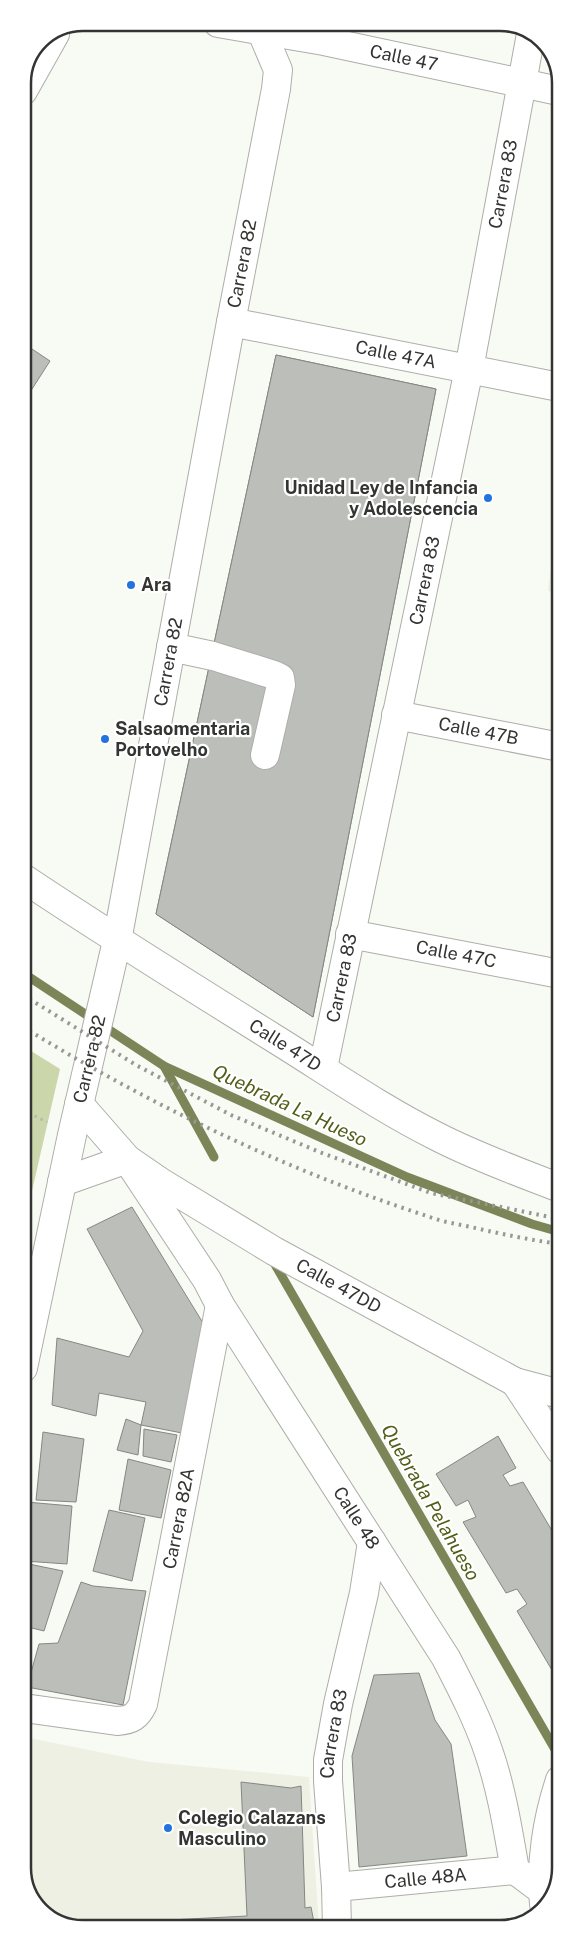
<svg xmlns="http://www.w3.org/2000/svg" width="583" height="1951" font-family="'Public Sans',sans-serif">
<style>
.built{fill:#edf0e3}
.green{fill:#ccd6ab}
.lines{fill:none;stroke-linecap:round;stroke-linejoin:round}
.stream{stroke:#7b8558;stroke-width:9}
.building{fill:#bcbeb9;stroke:#868783}
.minor-casing{stroke:#adaea9;stroke-width:30}
.path{stroke:#b6b8b3;stroke-width:3;stroke-dasharray:2.5 4;stroke-linecap:butt}
.minor{stroke:#fff;stroke-width:28}
.rail{stroke:#979894;stroke-width:4;stroke-dasharray:2.5 5;stroke-linecap:butt}
.poi-dot{fill:#2273dd;stroke:#fff;stroke-width:2}
.labels{text-anchor:middle;stroke-width:4.5;stroke-linejoin:round;paint-order:stroke}
.street-label{font-size:18px;fill:#343533;stroke:#fff}
.poi-label{font-size:18px;font-weight:bold;fill:#343533;stroke:#fff;text-anchor:start}
.water-label{font-size:19px;font-style:italic;fill:#525e18;stroke:#fff}
.rim{fill:none;stroke:#343533;stroke-width:2.5}
</style>
<rect width="100%" height="100%" fill="#f8faf4"/>
<g class="built">
<path d="M560 497V593L548 591Z"/>
<path d="M24 1737 149 1762 309 1777 319 1928H79L43 1913 24 1880Z"/>
</g>
<path class="green" d="M23 1046 60 1069 23 1230Z"/>
<g class="lines">
<g class="stream">
<path d="M23 973 164 1066 407 1177 532 1224 560 1232"/>
<path d="M164 1066 214 1157"/>
<path d="M273 1261 560 1758"/>
</g>
</g>
<g class="building">
<path d="M23 343 50 361 23 403Z"/>
<path d="M276 355 436 389 313 1017 156 914Z"/>
<path d="M276 355 436 389 313 1017 156 914Z"/>
<path d="M132 1207 203 1323 182 1433 141 1425 146 1402 99 1393 96 1416 52 1405 57 1338 129 1357 143 1331 87 1229Z"/>
<path d="M126 1419 141 1425 138 1455 117 1450Z"/>
<path d="M144 1429 177 1435 171 1462 143 1456Z"/>
<path d="M43 1432 84 1439 76 1502 36 1500Z"/>
<path d="M498 1436 516 1468 503 1475 510 1486 523 1482 560 1544V1558L557 1559 560 1565V1682H559L517 1611 527 1604 517 1589 506 1593 463 1522 476 1517 468 1500 456 1506 436 1474Z"/>
<path d="M128 1459 171 1470 161 1518 119 1510Z"/>
<path d="M26 1502 72 1506 67 1564 24 1561Z"/>
<path d="M109 1510 145 1518 132 1581 93 1571Z"/>
<path d="M24 1563 63 1571 44 1631 24 1626Z"/>
<path d="M81 1582 93 1586 146 1591 123 1705 27 1687 39 1644 58 1643Z"/>
<path d="M24 1641 31 1642 30 1662 24 1661Z"/>
<path d="M419 1673 435 1720 451 1744 467 1856 359 1867 352 1756 374 1675Z"/>
<path d="M241 1782 291 1788 301 1786 305 1908 311 1907 315 1928H79L72 1925 247 1916Z"/>
</g>
<g class="lines">
<g class="minor-casing">
<g id="minor">
<path id="s1" d="M218 23 324 41 559 91"/>
<path d="M23 91 55 34"/>
<path id="s2" d="M231 322 559 387"/>
<path d="M171 647 213 656 274 675 280 678 281 685 265 755"/>
<path id="s3" d="M396 715 560 747"/>
<path id="s4" d="M23 878C105 933 189 985 272 1037 327 1071 380 1108 438 1137 477 1157 519 1172 560 1188"/>
<path id="s5" d="M350 934 560 974"/>
<path id="s6" d="M323 1068 469 369 531 34"/>
<path id="s7" d="M79 1104 127 1159 162 1183 274 1251 515 1382 560 1394"/>
<path id="s8" d="M62 1182 127 1159 207 1280 220 1305 446 1658C462 1689 478 1720 489 1753 502 1791 508 1831 515 1870L543 1891"/>
<path id="s9" d="M23 1368 72 1135 117 941 231 322 276 89 278 70 261 30 262 23"/>
<path d="M515 1382 560 1450"/>
<path id="s10" d="M24 1708 117 1721C131 1720 137 1717 143 1704L220 1305"/>
<path id="s11" d="M336 1887 515 1870"/>
<path d="M544 1904C540 1864 547 1819 560 1780"/>
<path id="s12" d="M337 1928 336 1887 328 1781V1760L338 1704 364 1593 372 1542"/>
</g>
</g>
<path class="path" d="M23 1110 47 1122"/>
<use href="#minor" class="minor"/>
<g class="rail">
<path d="M23 995 136 1065 231 1115 322 1153 431 1193 560 1219"/>
<path d="M23 1027C150 1105 288 1171 430 1217 443 1222 457 1224 471 1227 501 1234 530 1240 560 1244"/>
</g>
</g>
<g class="poi-dot">
<circle cx="488" cy="498" r="5"/>
<circle cx="131" cy="585" r="5"/>
<circle cx="105" cy="739" r="5"/>
<circle cx="168" cy="1828" r="5"/>
</g>
<g class="labels">
<g class="street-label">
<text dy="6" stroke="none"><textPath href="#s1" startOffset="189">Calle 47</textPath></text>
<text dy="6" stroke="none"><textPath href="#s6" startOffset="902">Carrera 83</textPath></text>
<text dy="6" stroke="none"><textPath href="#s9" startOffset="1126">Carrera 82</textPath></text>
<text dy="6" stroke="none"><textPath href="#s2" startOffset="168">Calle 47A</textPath></text>
<text dy="6" stroke="none"><textPath href="#s6" startOffset="498">Carrera 83</textPath></text>
<text dy="6" stroke="none"><textPath href="#s9" startOffset="721">Carrera 82</textPath></text>
<text dy="6" stroke="none"><textPath href="#s3" startOffset="84">Calle 47B</textPath></text>
<text dy="6" stroke="none"><textPath href="#s5" startOffset="108">Calle 47C</textPath></text>
<text dy="6" stroke="none"><textPath href="#s6" startOffset="92">Carrera 83</textPath></text>
<text dy="6" stroke="none"><textPath href="#s4" startOffset="311">Calle 47D</textPath></text>
<text dy="6" stroke="none"><textPath href="#s9" startOffset="316">Carrera 82</textPath></text>
<text dy="6" stroke="none"><textPath href="#s7" startOffset="320">Calle 47DD</textPath></text>
<text dy="6" stroke="none"><textPath href="#s10" startOffset="316">Carrera 82A</textPath></text>
<text dy="6" stroke="none"><textPath href="#s8" startOffset="495">Calle 48</textPath></text>
<text dy="6" stroke="none"><textPath href="#s12" startOffset="195">Carrera 83</textPath></text>
<text dy="6" stroke="none"><textPath href="#s11" startOffset="90">Calle 48A</textPath></text>
</g>
<g class="poi-label">
<text x="478" y="494" text-anchor="end">Unidad Ley de Infancia<tspan x="478" dy="21">y Adolescencia</tspan></text>
<text x="141" y="591">Ara</text>
<text x="115" y="735">Salsaomentaria<tspan x="115" dy="21">Portovelho</tspan></text>
<text x="178" y="1824">Colegio Calazans<tspan x="178" dy="21">Masculino</tspan></text>
</g>
<g class="water-label">
<text transform="translate(290 1105) rotate(25)" y="7">Quebrada La Hueso</text>
<text transform="translate(431 1502) rotate(60)" y="7">Quebrada Pelahueso</text>
</g>
</g>
<path d="M0 0H583V1951H0ZM83 31H500A52 52 0 0 1 552 83V1868A52 52 0 0 1 500 1920H83A52 52 0 0 1 31 1868V83A52 52 0 0 1 83 31Z" fill="#fff" fill-rule="evenodd"/>
<path class="rim" d="M83 31H500A52 52 0 0 1 552 83V1868A52 52 0 0 1 500 1920H83A52 52 0 0 1 31 1868V83A52 52 0 0 1 83 31Z"/>
</svg>
